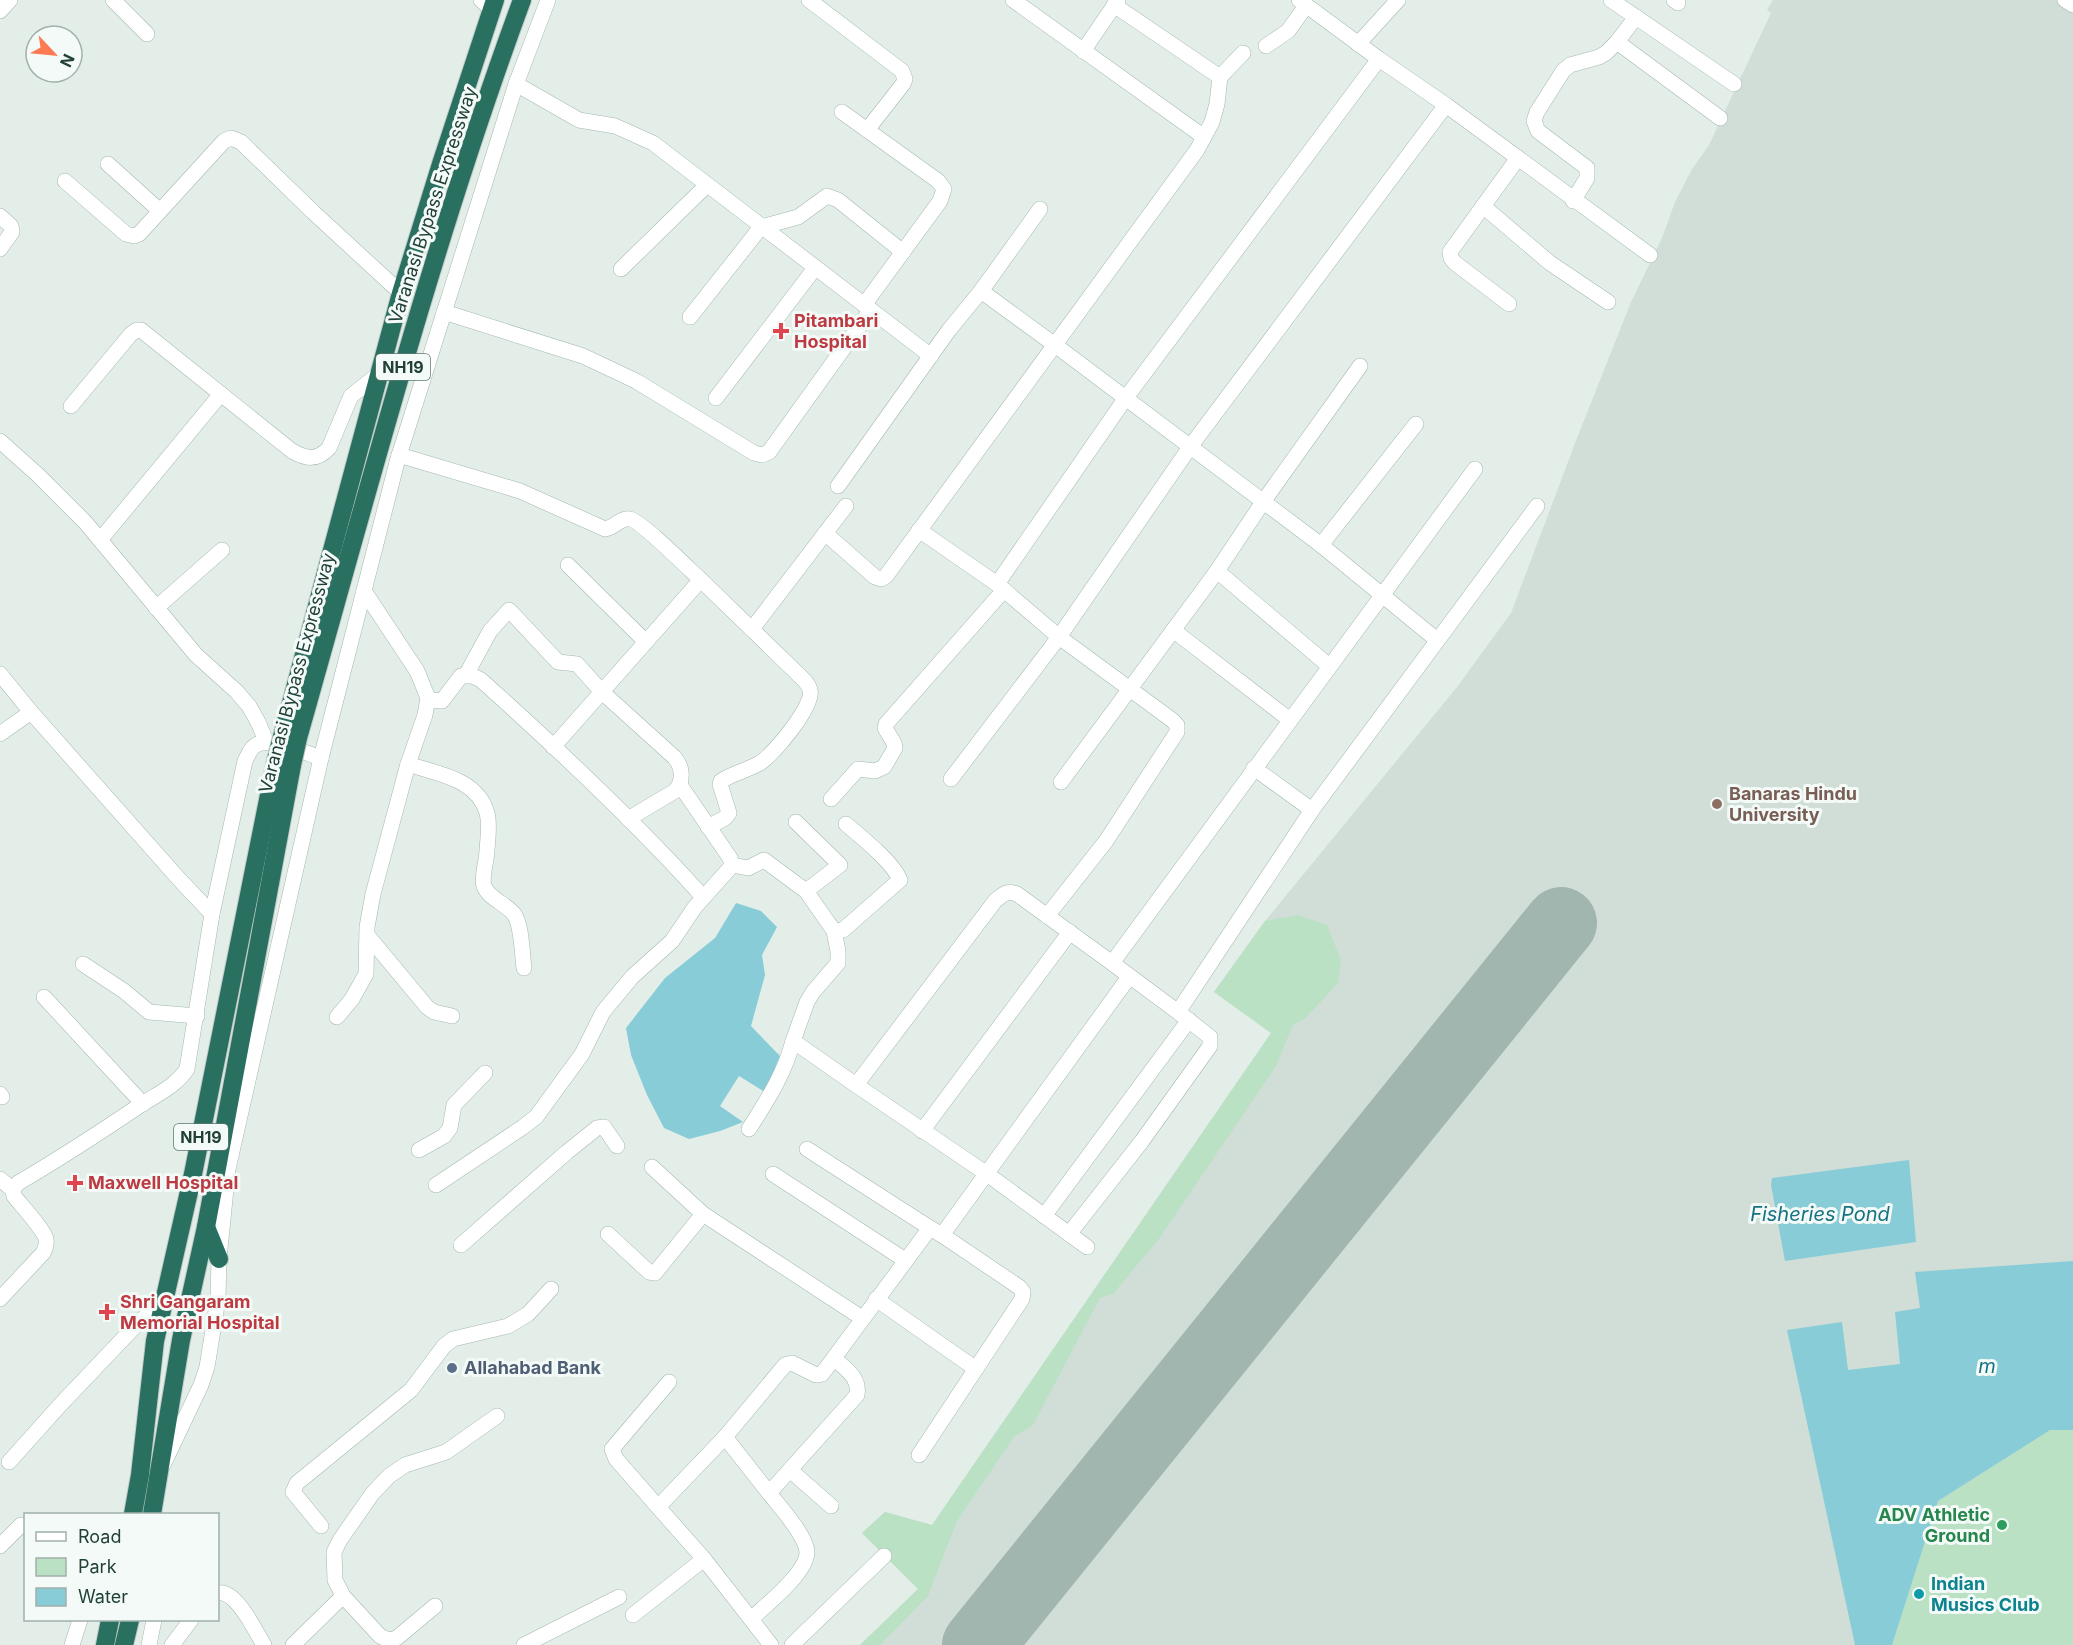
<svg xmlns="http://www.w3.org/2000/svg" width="2073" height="1645" font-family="Inter,sans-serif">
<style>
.built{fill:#d1ded8}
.green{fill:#bbe1c5}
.water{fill:#88ccd7}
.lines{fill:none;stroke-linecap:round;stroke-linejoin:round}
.runway{stroke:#a0b6ae;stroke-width:72}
.minor-casing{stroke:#a5b7b0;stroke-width:16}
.highway-casing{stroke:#c1cac7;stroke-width:20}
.minor{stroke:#fff;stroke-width:15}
.highway{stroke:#2a7061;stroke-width:18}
.highway-bridge-casing{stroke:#c1cac7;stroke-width:20;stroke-linecap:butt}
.highway-bridge{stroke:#2a7061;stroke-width:18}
.health-dot{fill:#e0444e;stroke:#f4faf7;stroke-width:2}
.education-dot{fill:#8d6e63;stroke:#f4faf7;stroke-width:2}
.service-dot{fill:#5c6f8a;stroke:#f4faf7;stroke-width:2}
.leisure-dot{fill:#2e9e5b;stroke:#f4faf7;stroke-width:2}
.culture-dot{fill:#0f9aa8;stroke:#f4faf7;stroke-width:2}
.labels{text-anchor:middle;stroke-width:6;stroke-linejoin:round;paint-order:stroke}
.shield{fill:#f4faf7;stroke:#607871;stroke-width:1.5}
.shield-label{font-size:16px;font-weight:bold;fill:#214138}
.street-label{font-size:18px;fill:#214138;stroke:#f4faf7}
.health-label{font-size:18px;font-weight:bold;fill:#be3a42;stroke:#f4faf7;text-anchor:start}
.education-label{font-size:18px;font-weight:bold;fill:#785e54;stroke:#f4faf7;text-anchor:start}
.service-label{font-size:18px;font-weight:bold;fill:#4e5e75;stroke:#f4faf7;text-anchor:start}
.leisure-label{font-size:18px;font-weight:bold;fill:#27864d;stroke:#f4faf7;text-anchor:end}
.culture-label{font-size:18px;font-weight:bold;fill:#0d838f;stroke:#f4faf7;text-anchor:start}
.water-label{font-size:20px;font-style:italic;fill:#167283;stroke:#f4faf7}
</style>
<rect width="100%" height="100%" fill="#e3eee9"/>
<path class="built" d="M1773 0H2070L2073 2V1645H860L918 1589 862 1533 885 1512 932 1525 1271 1033 1214 992 1265 921 1457 687 1511 613 1577 438 1631 302 1662 238 1675 202 1692 169 1709 145 1771 13 1767 10Z"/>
<g class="green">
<path d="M1298 915 1327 925 1341 960 1338 983 1306 1018 1293 1025 1276 1066 1159 1239 1113 1294 1100 1298 1033 1425 1014 1437 957 1521 928 1596 880 1645H860L918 1589 862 1533 885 1512 932 1525 1271 1033 1214 992 1265 921Z"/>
<path d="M2050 1430H2073V1645H1892L1938 1501Z"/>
</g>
<g class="water">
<path d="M736 903 761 911 777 927 762 955 765 975 751 1026 780 1056 765 1092 739 1076 720 1106 743 1122 720 1131 689 1139 664 1128 647 1095 631 1055 626 1028 665 978 715 938Z"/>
<path d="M1909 1160 1916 1242 1785 1261 1771 1185 1772 1178Z"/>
<path d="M2073 1261V1430H2050L1938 1501 1892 1645H1855L1787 1330 1842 1322 1848 1370 1900 1364 1895 1312 1920 1308 1915 1272Z"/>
</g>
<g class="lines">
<path class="runway" d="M978 1645 1561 923"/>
<g class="minor-casing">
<g id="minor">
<path d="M113 0 147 34"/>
<path d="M481 0 491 9"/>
<path d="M809 0 902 71 905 79 903 84 867 130"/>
<path d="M1013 0 1204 137"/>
<path d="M1299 0 1379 59"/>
<path d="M1611 0 1734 84"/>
<path d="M1674 0 1678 3"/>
<path d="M2065 0 2073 5"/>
<path d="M1114 5 1220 77"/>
<path d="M0 11 10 0"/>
<path d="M1617 42 1720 118"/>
<path d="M1358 44 1398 0"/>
<path d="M1266 46 1288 31 1306 6"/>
<path d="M1083 51 1118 0"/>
<path d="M516 84 579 120 615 126 653 143 931 356"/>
<path d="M842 112 938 181 944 189 940 201 864 305"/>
<path d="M1518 158 1650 255"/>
<path d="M108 164 160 211"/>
<path d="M65 181 126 234 134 236 139 234 224 141 231 138 241 142 313 212 401 293"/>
<path d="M1573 201 1587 178V168L1538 131 1534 121 1537 112 1563 71 1570 65 1599 57 1606 53 1617 42 1636 17"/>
<path d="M1483 206 1550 263 1608 302"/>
<path d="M0 216 11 226 12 232 0 249"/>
<path d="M621 269 707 185"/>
<path d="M981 291 1040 209"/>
<path d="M444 312 583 356 636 381 754 453 762 455 769 452 871 310"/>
<path d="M690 317 761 227 798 217 827 196 838 200 903 252"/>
<path d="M716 398 815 268"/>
<path d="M71 406 131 334 137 330H141L292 451C306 459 317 461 329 448L351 396 380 373"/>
<path d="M0 441 38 475 85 522 196 655 236 691 249 706 258 722 266 741"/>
<path d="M399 455 520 491 605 529C614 528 621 517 630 519 641 521 691 571 702 581"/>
<path d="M1475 469 1112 963 1178 1012 1312 810 1537 506"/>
<path d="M838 486 949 330 981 291 1055 345 1321 545 1437 640"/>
<path d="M919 530 997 584"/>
<path d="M825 533 875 577 881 579 886 576 1197 150 1212 122 1217 104 1220 77 1243 53"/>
<path d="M100 540 221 394"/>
<path d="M1321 545 1416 424"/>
<path d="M568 565 646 642"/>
<path d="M364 591 417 671 428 698 431 700 442 701 461 676H473L481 680C558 749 634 820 703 897"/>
<path d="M156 608 222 550"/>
<path d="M752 629 846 506"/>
<path d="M1173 630 1290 720"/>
<path d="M1329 666 1217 571 1263 502 1360 366"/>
<path d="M0 674 31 712 178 878 212 914"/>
<path d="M466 675 490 631 509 610 558 662 577 664 602 692 674 757C683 767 684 781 675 791L628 819"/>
<path d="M0 734 31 712"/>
<path d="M553 747 698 583 702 581 802 678C805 681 809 685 810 690 815 705 773 755 760 763 748 770 733 773 721 781L720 784 729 813 725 818 708 827"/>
<path d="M408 764C437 774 477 778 487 813 490 824 488 838 487 850 487 861 481 876 484 886 488 898 506 904 514 914 522 925 522 954 524 968"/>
<path d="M1254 768 1312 810"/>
<path d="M951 779 1059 637 1190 447 1446 105"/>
<path d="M1061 782 1217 571"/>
<path d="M831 799 858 769 875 771 884 767 895 748 894 743 885 728 886 724 1004 590"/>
<path d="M796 822 840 865 806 891"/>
<path d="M732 865 748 868 764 860 806 891 834 931 843 930 900 880C893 862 861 837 846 824"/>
<path d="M1047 916 1106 841 1177 732V725L1172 720 1059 637 997 584 1125 399 1379 59 1446 105 1518 158 1450 252 1451 258 1455 263 1509 304"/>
<path d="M834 931 838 951V963L813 992 807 1002 793 1041 856 1085"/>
<path d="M368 936 427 1007 434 1012 452 1016"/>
<path d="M83 964 124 991 149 1012 197 1016"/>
<path d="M44 997 143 1104"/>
<path d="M337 1017 352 999 366 974 367 927 373 894 408 764 425 715 428 698"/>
<path d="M0 1094 2 1097"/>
<path d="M749 1129C768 1099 784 1075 793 1041"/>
<path d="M922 1131 1070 932"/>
<path d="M807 1149 930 1228"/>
<path d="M419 1150 444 1136 450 1128 454 1105 485 1073"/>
<path d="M652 1167 703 1214 862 1318"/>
<path d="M773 1174 905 1260"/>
<path d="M0 1179 13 1190"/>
<path d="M436 1185 523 1127 536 1117 582 1054 603 1012 632 977 672 941 695 907 729 869 732 865 730 858 680 785"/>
<path d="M1044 1216 1189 1020"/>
<path d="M608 1234 649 1272 655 1273 703 1214"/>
<path d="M1069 1234 1142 1141 1210 1046V1037L1178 1012"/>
<path d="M461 1245 567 1152 597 1128 604 1127 617 1146"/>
<path d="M1087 1247 987 1174 856 1085 995 901C1003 894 1007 890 1017 894L1112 963"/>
<path d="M0 1299 43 1253C45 1249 47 1243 46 1239 44 1230 21 1205 14 1196L13 1190 18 1183C59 1159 99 1133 139 1106 157 1094 175 1087 187 1069L212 914 245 761C248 756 250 748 256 745 269 737 306 753 321 758"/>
<path d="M876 1299 976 1369"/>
<path d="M725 1437 769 1493 857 1395C860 1377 846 1370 834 1358"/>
<path d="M919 1455 1022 1299 1023 1292 1019 1287 942 1235"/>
<path d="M9 1462 61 1404 140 1321 166 1301"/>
<path d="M164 1463 201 1385 207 1367 218 1299 219 1259 228 1169 321 758 397 462 516 84 548 0"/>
<path d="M790 1470 831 1506"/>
<path d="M658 1507 616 1459 612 1449 669 1382"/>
<path d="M321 1526 293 1492 297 1483 411 1390 444 1346 453 1339 508 1326 528 1314 551 1289"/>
<path d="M0 1546 21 1525"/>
<path d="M218 1593C237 1590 255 1631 264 1645"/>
<path d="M435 1606 398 1637C391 1641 387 1640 380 1636L343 1596 335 1580 334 1552 340 1540 372 1494 389 1476 405 1465 446 1452 497 1416"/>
<path d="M633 1615 704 1559"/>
<path d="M751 1619C766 1605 807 1573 807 1552 806 1535 779 1506 769 1493"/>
<path d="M72 1645 80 1620"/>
<path d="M149 1645 154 1620"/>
<path d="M172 1645 191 1620"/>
<path d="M293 1645 343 1596"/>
<path d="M524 1645 619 1597"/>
<path d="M771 1645 704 1559 658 1507 725 1437 785 1365 792 1363 816 1375 822 1374 930 1228 942 1235 1129 977"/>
<path d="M792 1645 884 1556"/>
</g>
</g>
<g class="highway-casing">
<g id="highway">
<path d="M283 733 401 293 441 164 495 0"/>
<path d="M298 738C368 491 433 241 522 0"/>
<path d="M206 1227 219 1259"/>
<path d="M133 1514 140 1475 155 1341 193 1174 276 760"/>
<path d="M152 1514 181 1340 206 1227 292 765"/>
<path d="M105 1645 110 1620"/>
<path d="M124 1645 130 1620"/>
</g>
</g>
<use href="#minor" class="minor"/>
<use href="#highway" class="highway"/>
<g class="highway-bridge-casing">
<g id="highway-bridge">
<path d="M276 760 283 733"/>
<path d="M292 765 298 738"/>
</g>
</g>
<use href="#highway-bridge" class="highway-bridge"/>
</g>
<g class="health-dot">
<path d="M778 322h6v6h6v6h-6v6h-6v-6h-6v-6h6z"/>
<path d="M72 1174h6v6h6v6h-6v6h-6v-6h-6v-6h6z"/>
<path d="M104 1303h6v6h6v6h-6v6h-6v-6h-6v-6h6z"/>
</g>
<circle class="education-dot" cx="1717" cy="804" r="6"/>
<circle class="service-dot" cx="452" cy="1368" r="6"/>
<circle class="leisure-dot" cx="2002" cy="1525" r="6"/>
<circle class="culture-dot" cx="1919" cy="1594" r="6"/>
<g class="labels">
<g class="shield">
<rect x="376" y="354" width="54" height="26" rx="4.5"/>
<rect x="174" y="1124" width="54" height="26" rx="4.5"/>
</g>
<g class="shield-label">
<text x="403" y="373">NH19</text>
<text x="201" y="1143">NH19</text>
</g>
<g class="street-label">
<text transform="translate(433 205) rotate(-72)" y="6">Varanasi Bypass Expressway</text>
<text transform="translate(297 673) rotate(-75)" y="6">Varanasi Bypass Expressway</text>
</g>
<g class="health-label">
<text x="794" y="327">Pitambari<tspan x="794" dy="21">Hospital</tspan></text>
<text x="88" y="1189">Maxwell Hospital</text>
<text x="120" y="1308">Shri Gangaram<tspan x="120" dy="21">Memorial Hospital</tspan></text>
</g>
<g class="education-label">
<text x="1729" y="800">Banaras Hindu<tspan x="1729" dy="21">University</tspan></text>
</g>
<g class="service-label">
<text x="464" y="1374">Allahabad Bank</text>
</g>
<g class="leisure-label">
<text x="1990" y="1521">ADV Athletic<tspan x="1990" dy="21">Ground</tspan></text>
</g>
<g class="culture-label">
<text x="1931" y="1590">Indian<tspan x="1931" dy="21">Musics Club</tspan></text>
</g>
<g class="water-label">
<text x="1820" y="1221">Fisheries Pond</text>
<text x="1987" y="1373">m</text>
</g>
</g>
<rect x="24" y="1513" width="195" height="108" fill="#f4faf7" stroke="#a0b0ab" stroke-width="1.5"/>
<rect x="36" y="1532" width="30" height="9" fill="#ffffff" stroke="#a0b0ab" stroke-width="1.5"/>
<text x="78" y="1543" font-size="18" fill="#214138">Road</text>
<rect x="36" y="1558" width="30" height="18" fill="#bbe1c5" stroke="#a0b0ab" stroke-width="1.5"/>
<text x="78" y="1573" font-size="18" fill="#214138">Park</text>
<rect x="36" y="1588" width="30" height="18" fill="#88ccd7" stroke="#a0b0ab" stroke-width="1.5"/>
<text x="78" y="1603" font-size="18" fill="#214138">Water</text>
<g transform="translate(54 54) rotate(116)"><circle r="28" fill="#f4faf7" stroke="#a0b0ab" stroke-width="1.5"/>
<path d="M0-4.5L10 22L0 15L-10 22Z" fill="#fc7b53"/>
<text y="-9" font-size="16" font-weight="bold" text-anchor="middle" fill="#214138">N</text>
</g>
</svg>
